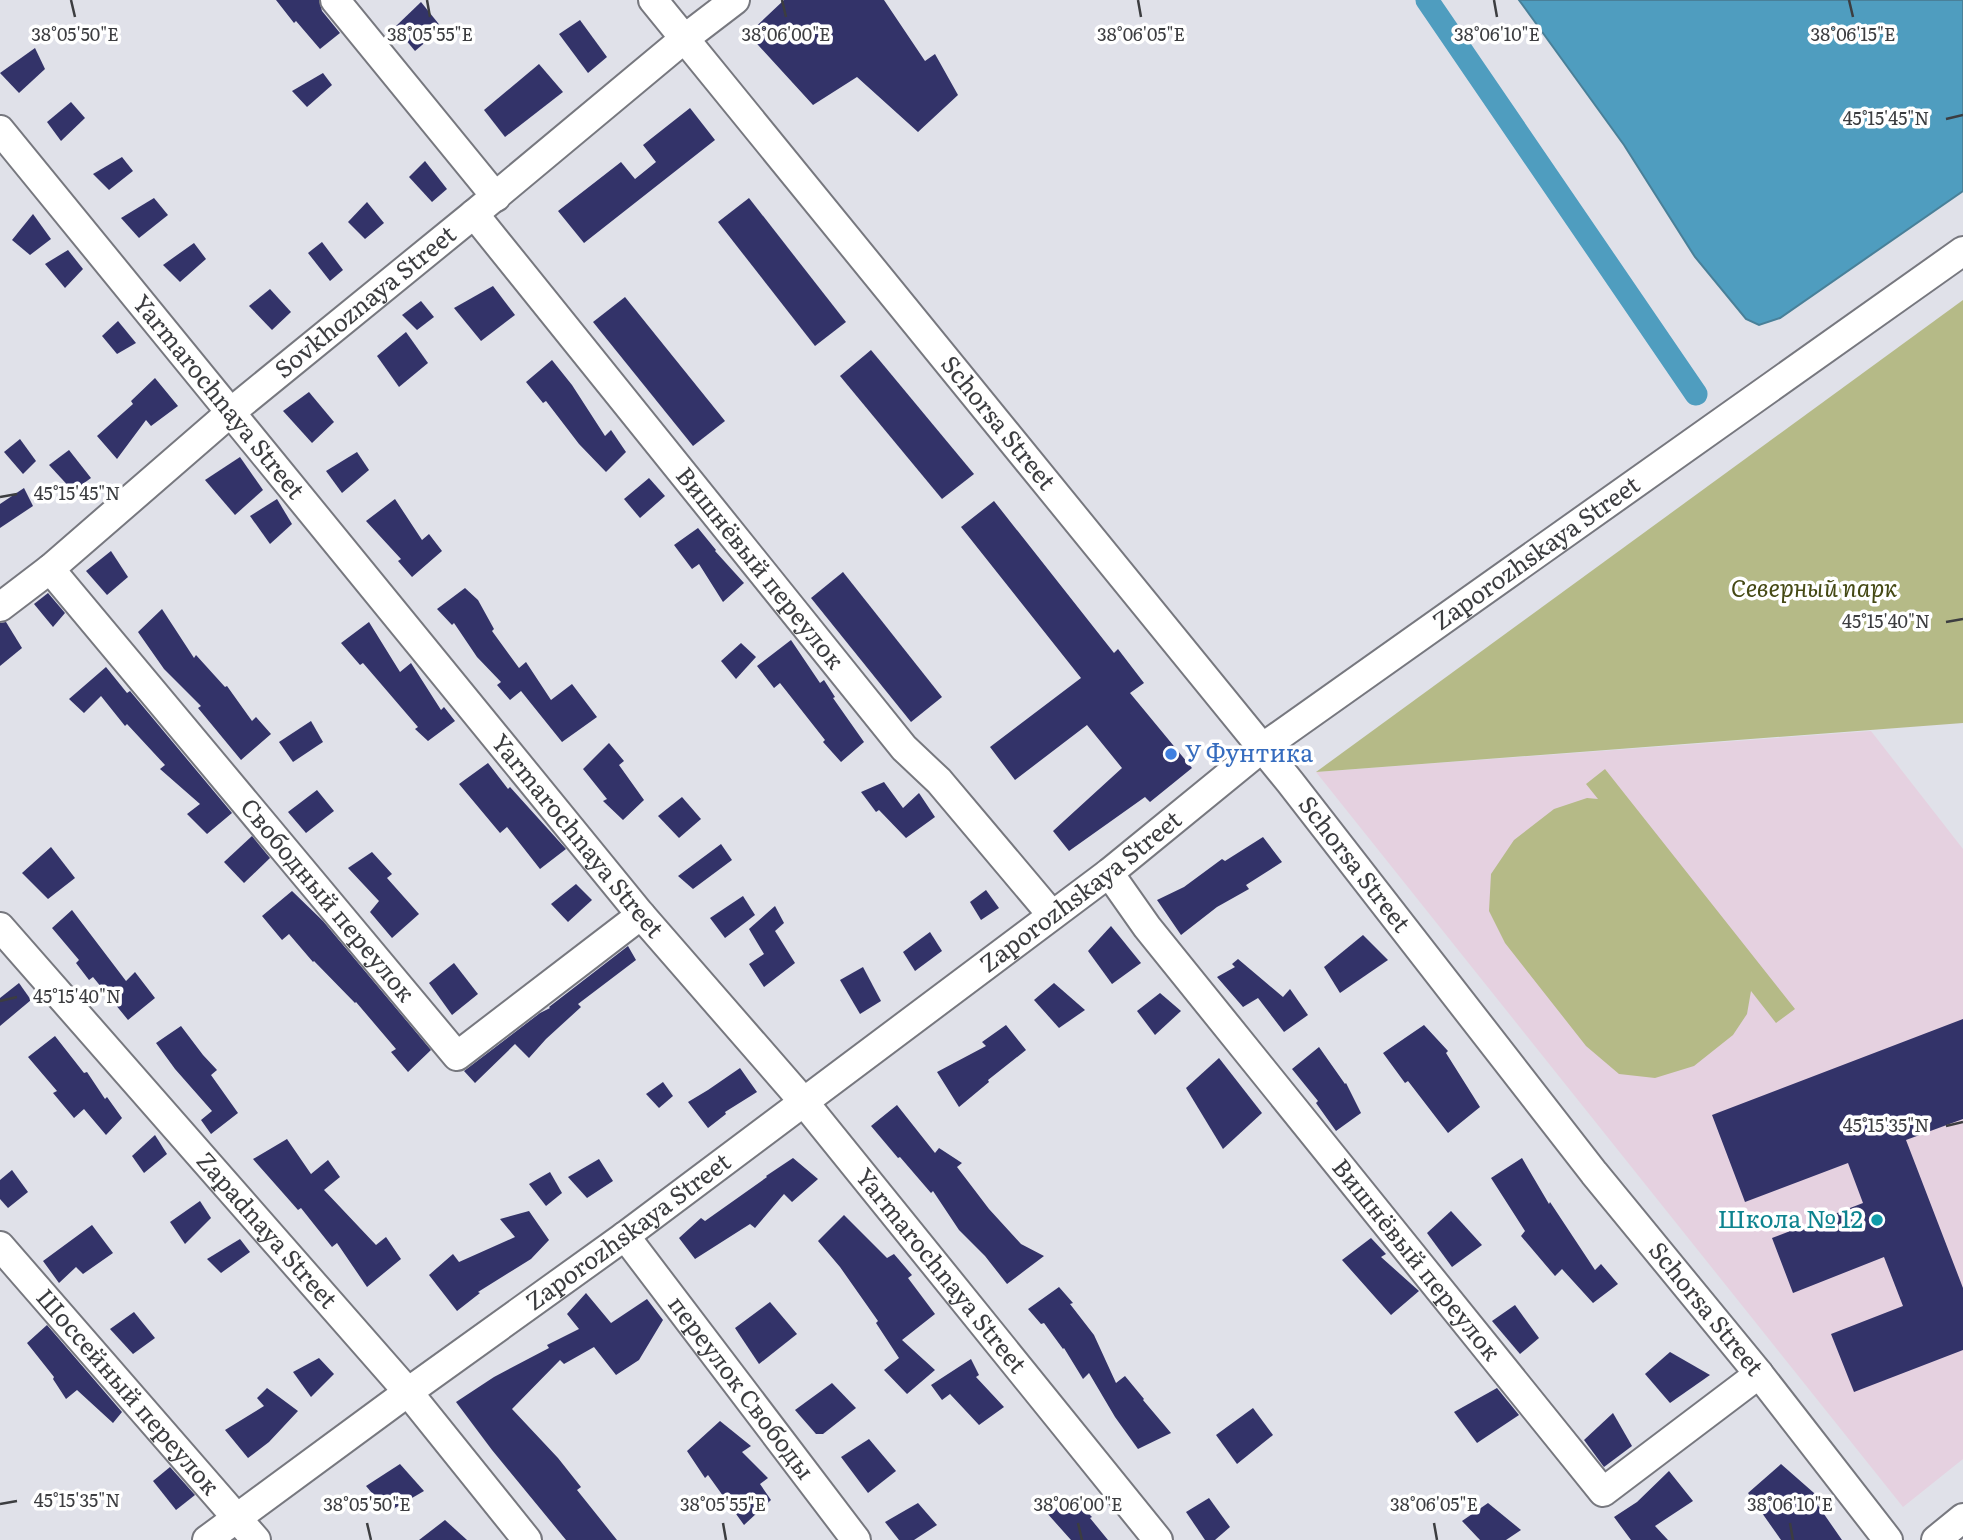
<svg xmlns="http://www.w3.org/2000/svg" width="1963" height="1540" font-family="Literata,serif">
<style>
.education{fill:#e5d1e0}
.green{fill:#b5ba87}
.water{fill:#4f9dbf;stroke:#498099;stroke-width:2}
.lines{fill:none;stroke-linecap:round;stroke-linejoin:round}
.canal{stroke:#4f9dbf;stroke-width:23}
.building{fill:#333369}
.minor-casing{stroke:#77787f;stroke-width:32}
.minor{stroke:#fff;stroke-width:28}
.ticks{fill:none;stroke:#3c3d40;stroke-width:2.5}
.shop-dot{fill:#3f7fe0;stroke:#fff;stroke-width:2.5}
.culture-dot{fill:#0f9aa8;stroke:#fff;stroke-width:2.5}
.labels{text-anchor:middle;stroke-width:7;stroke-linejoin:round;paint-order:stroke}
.street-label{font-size:24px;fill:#3c3d40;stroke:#fff}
.park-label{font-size:24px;font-style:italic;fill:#454914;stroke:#fff}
.shop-label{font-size:24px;fill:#366cbe;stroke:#fff;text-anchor:start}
.culture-label{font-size:24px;fill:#0d838f;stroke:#fff;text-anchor:end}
.ticks-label{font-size:18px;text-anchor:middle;fill:#3c3d40;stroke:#fff;stroke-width:7;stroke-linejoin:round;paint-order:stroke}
</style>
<rect width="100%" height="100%" fill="#e0e1e9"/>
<path class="education" d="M1871 731 1963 849V1459L1903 1507 1316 772Z"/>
<g class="green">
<path d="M1963 300V723L1316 772Z"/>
<path d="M1605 769 1795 1009 1776 1023 1751 991 1747 1014 1733 1035 1694 1066 1655 1078 1619 1074 1586 1046 1505 943 1489 911 1491 874 1514 840 1554 809 1587 798 1598 799 1586 784Z"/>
</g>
<path class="water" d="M1519 0H1963V191L1780 318 1759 325 1746 319 1695 257 1624 145Z"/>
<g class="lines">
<path class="canal" d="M1427 0 1696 394"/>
</g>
<g class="building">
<path d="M276 0H319L322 11 340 33 320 49 296 21 294 23Z"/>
<path d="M784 0H884L925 61 935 54 958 95 918 132 857 77 813 105 748 34Z"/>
<path d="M421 2 442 28 415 51 395 27Z"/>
<path d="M580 20 607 57 588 73 559 34Z"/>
<path d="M35 48 45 69 19 93 0 73Z"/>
<path d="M539 64 563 92 505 137 484 110Z"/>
<path d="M323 73 332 85 307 107 292 91Z"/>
<path d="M71 102 85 118 61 141 47 122Z"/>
<path d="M690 108 715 140 584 243 558 211 621 162 635 179 656 162 643 145Z"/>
<path d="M122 157 133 171 109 190 93 174Z"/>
<path d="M425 161 447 189 432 202 409 177Z"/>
<path d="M154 198 168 215 139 238 121 218Z"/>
<path d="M749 198 846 322 815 346 718 222Z"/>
<path d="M367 202 384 223 365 239 348 222Z"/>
<path d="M33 214 51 239 30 255 12 240Z"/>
<path d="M322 242 343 270 330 281 308 253Z"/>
<path d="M194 243 206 259 180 282 163 265Z"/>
<path d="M68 250 83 269 65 288 45 264Z"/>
<path d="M493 286 515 315 481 341 454 308Z"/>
<path d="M270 289 291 312 272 330 249 306Z"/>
<path d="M625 297 725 421 693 446 593 322Z"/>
<path d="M421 301 434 317 417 330 402 315Z"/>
<path d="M118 321 136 343 117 354 102 336Z"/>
<path d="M406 332 428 363 399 387 377 356Z"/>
<path d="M871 350 974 474 942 499 840 376Z"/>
<path d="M552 360 572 385 605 436 611 430 626 452 606 472 579 444 546 401 543 403 526 382Z"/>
<path d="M155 378 178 406 151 426 146 420 117 459 97 436 133 404 131 401Z"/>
<path d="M309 392 334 422 312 443 283 411Z"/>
<path d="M20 439 36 461 23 474 4 452Z"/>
<path d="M69 450 91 478 73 491 49 465Z"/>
<path d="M357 452 369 470 342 493 326 471Z"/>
<path d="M240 457 263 490 235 515 205 480Z"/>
<path d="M649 478 665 496 640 518 624 499Z"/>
<path d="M24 488 33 506 0 528V504Z"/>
<path d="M277 499 292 524 270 544 250 516Z"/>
<path d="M395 499 422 540 429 534 442 551 412 577 398 561 401 559 366 521Z"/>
<path d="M994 501 1114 653 1118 649 1144 683 1130 693 1192 768 1150 802 1145 797 1069 851 1053 831 1122 768 1087 725 1015 780 990 747 1081 678 961 527Z"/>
<path d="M698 528 716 550 715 551 744 583 723 602 699 564 692 569 674 545Z"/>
<path d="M111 551 128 577 107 595 86 571Z"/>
<path d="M843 572 942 697 911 722 811 598Z"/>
<path d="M465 588 478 600 494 629 492 631 519 668 526 662 551 700 572 684 597 717 562 742 521 691 510 700 497 685 501 682 477 657 454 623 452 625 437 609Z"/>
<path d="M48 593 65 613 53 627 34 604Z"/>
<path d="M162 609 194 658 196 655 225 687 227 686 252 721 256 717 271 734 241 760 198 708 201 706 164 669 138 632Z"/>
<path d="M6 622 22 648 0 666V623Z"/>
<path d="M369 622 400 672 411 663 441 710 444 707 455 721 428 741 415 729 418 727 363 663 360 665 341 643Z"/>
<path d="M791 640 820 683 824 680 835 697 833 698 864 742 841 762 823 742 825 740 780 683 774 688 757 666Z"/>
<path d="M741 643 756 657 736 679 721 661Z"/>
<path d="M106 667 127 693 130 691 232 813 207 834 187 814 200 804 160 769 165 765 127 724 125 726 101 696 84 713 69 699Z"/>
<path d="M311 721 323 742 293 762 279 742Z"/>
<path d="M609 743 624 761 619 765 644 800 623 820 603 801 607 799 583 769Z"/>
<path d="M488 763 508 789 510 787 566 849 540 869 507 827 500 833 459 784Z"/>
<path d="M884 782 903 808 919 793 935 817 906 838 879 810 876 812 861 792Z"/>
<path d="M317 790 334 811 306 833 288 812Z"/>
<path d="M682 797 701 819 679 838 658 816Z"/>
<path d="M252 836 270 858 244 883 224 862Z"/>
<path d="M1263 837 1282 862 1246 885 1249 889 1217 907 1181 935 1157 900 1184 887 1222 859 1225 861Z"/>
<path d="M721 844 732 860 693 889 678 876Z"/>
<path d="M51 847 75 878 48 899 22 873Z"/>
<path d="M372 852 392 874 387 878 419 914 392 938 370 912 379 901 348 868Z"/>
<path d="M576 884 592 900 568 922 551 904Z"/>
<path d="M986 890 999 908 981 920 970 902Z"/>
<path d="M292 891 323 921 431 1050 408 1072 391 1052 396 1049 356 1002 355 1003 314 961 313 962 289 934 282 940 262 916Z"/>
<path d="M743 896 755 915 725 938 710 918Z"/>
<path d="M775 906 784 923 775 931 795 963 764 987 749 964 764 954 749 929Z"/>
<path d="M72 910 126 981 135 972 155 998 128 1020 93 977 89 980 76 963 79 960 52 928Z"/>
<path d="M1111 926 1141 963 1112 984 1088 951Z"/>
<path d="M930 932 942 951 915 971 903 952Z"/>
<path d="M1363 935 1388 960 1340 993 1324 967Z"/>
<path d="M628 946 636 960 578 1004 581 1007 546 1039 529 1058 515 1044 475 1083 464 1071 540 1013 550 1008 549 1007Z"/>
<path d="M1238 959 1283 997 1290 989 1308 1015 1284 1032 1258 998 1243 1007 1217 977 1235 967 1232 964Z"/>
<path d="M454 963 478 994 452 1015 429 983Z"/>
<path d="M863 967 881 1001 860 1014 840 980Z"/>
<path d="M19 983 31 1000 0 1026V998Z"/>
<path d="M1054 983 1085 1010 1059 1028 1034 1000Z"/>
<path d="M1160 993 1181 1011 1155 1035 1137 1011Z"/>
<path d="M1963 1019V1119L1906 1140 1963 1288V1350L1854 1392 1831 1334 1903 1306 1884 1257 1793 1293 1772 1238 1863 1203 1848 1163 1745 1202 1712 1115Z"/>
<path d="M1006 1025 1026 1050 988 1080 989 1082 959 1107 937 1072 986 1046 982 1042Z"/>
<path d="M1424 1025 1448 1051 1446 1053 1480 1107 1448 1133 1408 1081 1405 1083 1383 1053Z"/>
<path d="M181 1026 203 1055 217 1070 211 1075 238 1113 211 1134 201 1120 212 1111 175 1069 156 1043Z"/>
<path d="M55 1036 84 1073 87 1072 105 1099 107 1097 122 1118 106 1135 84 1109 74 1118 53 1093 57 1091 28 1057Z"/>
<path d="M1319 1047 1345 1084 1346 1083 1361 1113 1336 1131 1316 1103 1318 1101 1292 1069Z"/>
<path d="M1219 1058 1262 1113 1223 1149 1186 1088Z"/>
<path d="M740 1068 757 1092 725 1112 726 1114 708 1128 688 1102 708 1090Z"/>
<path d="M663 1082 673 1096 659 1108 646 1094Z"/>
<path d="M897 1105 935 1153 939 1148 962 1163 957 1167 989 1209 1021 1244 1044 1256 1007 1284 985 1256 959 1230 933 1191 931 1193 900 1157 898 1158 871 1126Z"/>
<path d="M155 1135 167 1154 144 1173 132 1156Z"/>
<path d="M287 1139 311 1174 328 1160 340 1177 324 1190 376 1245 386 1237 401 1259 367 1287 337 1243 332 1247 301 1208 298 1210 253 1159Z"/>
<path d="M793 1158 818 1179 792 1202 784 1194 755 1228 750 1224 695 1259 679 1238 701 1218 705 1221 767 1177 766 1176Z"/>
<path d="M1522 1158 1549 1204 1550 1202 1595 1270 1601 1264 1618 1284 1593 1303 1562 1269 1555 1276 1521 1236 1525 1231 1491 1178Z"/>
<path d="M599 1159 613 1181 587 1198 568 1177Z"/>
<path d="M12 1170 28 1192 8 1208 0 1199V1180Z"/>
<path d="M550 1172 562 1193 546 1206 529 1184Z"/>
<path d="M200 1201 211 1218 185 1244 170 1222Z"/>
<path d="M529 1211 549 1240 531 1259 478 1292 480 1293 457 1311 429 1275 453 1254 459 1262 515 1237 500 1219Z"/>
<path d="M1451 1211 1482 1245 1452 1267 1427 1233Z"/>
<path d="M844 1215 887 1258 894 1254 912 1275 908 1278 935 1314 902 1340 935 1370 907 1394 884 1370 899 1358 876 1323 878 1321 840 1267 818 1241Z"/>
<path d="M92 1225 113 1253 83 1274 76 1267 59 1283 43 1261Z"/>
<path d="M1371 1238 1386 1254 1381 1257 1419 1291 1391 1315 1342 1260Z"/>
<path d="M240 1239 250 1252 221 1273 207 1259Z"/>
<path d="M1059 1287 1073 1303 1070 1304 1094 1335 1116 1383 1125 1376 1144 1399 1143 1400 1171 1433 1138 1449 1115 1417 1089 1373 1083 1379 1064 1348 1063 1349 1044 1323 1041 1324 1028 1309Z"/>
<path d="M586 1293 611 1323 647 1299 663 1320 639 1360 616 1375 594 1347 564 1364 560 1360 512 1409 558 1458 581 1487 577 1490 617 1540H566L492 1450 456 1402 494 1377 549 1348 547 1345 579 1329 567 1314Z"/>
<path d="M770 1302 797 1334 759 1364 735 1328Z"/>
<path d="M1515 1305 1539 1338 1520 1354 1492 1321Z"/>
<path d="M134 1312 155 1338 133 1354 110 1329Z"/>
<path d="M47 1325 122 1412 113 1423 77 1390 66 1399 53 1379 54 1377 27 1343Z"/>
<path d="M1670 1352 1710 1375 1670 1403 1645 1374Z"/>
<path d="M319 1358 334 1374 311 1397 293 1372Z"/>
<path d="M971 1359 979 1375 976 1377 1004 1407 979 1425 950 1394 942 1400 931 1385Z"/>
<path d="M832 1383 856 1408 823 1434H816L795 1410Z"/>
<path d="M267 1388 298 1411 269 1442 248 1458 225 1430 264 1406 257 1398Z"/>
<path d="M1497 1388 1519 1415 1477 1443 1454 1412Z"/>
<path d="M1253 1408 1273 1435 1237 1464 1216 1435Z"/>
<path d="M1613 1413 1632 1446 1604 1467 1584 1440Z"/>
<path d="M720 1421 751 1446 742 1452 768 1478 760 1484 771 1500 744 1525 708 1475 705 1478 687 1451Z"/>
<path d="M869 1439 896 1471 868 1493 841 1457Z"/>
<path d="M400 1464 424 1491 388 1512 366 1486Z"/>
<path d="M1781 1464 1822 1500 1817 1504 1842 1540H1781L1748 1493Z"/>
<path d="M170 1467 195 1495 176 1510 153 1481Z"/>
<path d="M1669 1471 1693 1501 1655 1526 1668 1540H1631L1614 1517 1637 1502Z"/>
<path d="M1209 1498 1230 1527 1215 1540H1205L1186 1512Z"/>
<path d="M1076 1501 1092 1517 1090 1518 1108 1540H1071L1046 1512Z"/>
<path d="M918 1503 937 1525 914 1540H899L885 1522Z"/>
<path d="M1488 1503 1521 1530 1506 1540H1480L1462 1521Z"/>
<path d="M445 1520 467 1540H419Z"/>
</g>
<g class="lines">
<g class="minor-casing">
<g id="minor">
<path d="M335 0 496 197"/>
<path id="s1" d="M653 0 1290 782 1594 1173 1759 1374 1888 1540"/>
<path id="s2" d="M0 130 641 915 803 1101 1158 1540"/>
<path id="s3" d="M474 214 904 748 939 781 1052 915"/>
<path id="s4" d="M50 569 457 1056 641 915"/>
<path id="s5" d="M0 607 50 569 231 412 474 214 684 39 735 0"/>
<path id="s6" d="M1109 873 1147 927 1603 1492 1759 1374"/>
<path id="s7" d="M0 927 408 1392 527 1540"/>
<path id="s8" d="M625 1236 856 1540"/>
<path id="s9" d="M0 1246 256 1540"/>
<path id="s10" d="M207 1540 408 1392 625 1236 1109 873 1262 748 1963 251"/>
<path d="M1936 1540 1963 1518"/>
</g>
</g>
<use href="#minor" class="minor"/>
</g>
<path class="ticks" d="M71 0 75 17M427 0 430 17M782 0 786 17M1138 0 1141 17M1494 0 1497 17M1849 0 1853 17M1946 119 1963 115M0 497 17 494M1946 622 1963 619M0 1001 17 997M1946 1126 1963 1122M0 1504 17 1501M367 1523 371 1540M723 1523 726 1540M1078 1523 1082 1540M1434 1523 1437 1540M1790 1523 1793 1540"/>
<circle class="shop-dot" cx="1171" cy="754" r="7"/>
<circle class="culture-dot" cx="1877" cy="1220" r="7"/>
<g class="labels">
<g class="street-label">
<text dy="8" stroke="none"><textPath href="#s5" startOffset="476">Sovkhoznaya Street</textPath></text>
<text dy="8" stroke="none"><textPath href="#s2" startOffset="345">Yarmarochnaya Street</textPath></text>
<text dy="8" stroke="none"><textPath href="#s1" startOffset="546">Schorsa Street</textPath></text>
<text dy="8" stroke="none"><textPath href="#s10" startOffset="1656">Zaporozhskaya Street</textPath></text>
<text dy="8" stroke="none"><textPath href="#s3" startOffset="455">Вишнёвый переулок</textPath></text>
<text dy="8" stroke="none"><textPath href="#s2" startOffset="912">Yarmarochnaya Street</textPath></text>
<text dy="8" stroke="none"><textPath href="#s1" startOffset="1113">Schorsa Street</textPath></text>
<text dy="8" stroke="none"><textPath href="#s10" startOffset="1088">Zaporozhskaya Street</textPath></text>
<text dy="8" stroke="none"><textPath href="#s4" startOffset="432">Свободный переулок</textPath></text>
<text dy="8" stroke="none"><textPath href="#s7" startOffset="404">Zapadnaya Street</textPath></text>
<text dy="8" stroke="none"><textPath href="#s10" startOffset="522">Zaporozhskaya Street</textPath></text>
<text dy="8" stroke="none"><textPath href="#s6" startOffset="494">Вишнёвый переулок</textPath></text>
<text dy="8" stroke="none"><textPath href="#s2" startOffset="1479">Yarmarochnaya Street</textPath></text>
<text dy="8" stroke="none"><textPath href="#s1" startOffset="1680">Schorsa Street</textPath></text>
<text dy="8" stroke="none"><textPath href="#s8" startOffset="191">переулок Свободы</textPath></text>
<text dy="8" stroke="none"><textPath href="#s9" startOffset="194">Шоссейный переулок</textPath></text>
</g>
<g class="park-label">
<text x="1814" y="597">Северный парк</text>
</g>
<g class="shop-label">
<text x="1185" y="762">У Фунтика</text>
</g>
<g class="culture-label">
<text x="1863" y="1228">Школа № 12</text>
</g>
</g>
<g class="ticks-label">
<text x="1853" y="41">38°06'15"E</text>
<text x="75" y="41">38°05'50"E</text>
<text x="430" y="41">38°05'55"E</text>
<text x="786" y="41">38°06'00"E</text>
<text x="1141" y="41">38°06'05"E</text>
<text x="1497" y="41">38°06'10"E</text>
<text x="1886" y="125">45°15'45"N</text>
<text x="77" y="500">45°15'45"N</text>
<text x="1886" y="628">45°15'40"N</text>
<text x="77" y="1003">45°15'40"N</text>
<text x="1886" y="1132">45°15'35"N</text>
<text x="77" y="1507">45°15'35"N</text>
<text x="367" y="1511">38°05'50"E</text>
<text x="723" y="1511">38°05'55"E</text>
<text x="1078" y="1511">38°06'00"E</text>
<text x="1434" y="1511">38°06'05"E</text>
<text x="1790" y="1511">38°06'10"E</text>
</g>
</svg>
